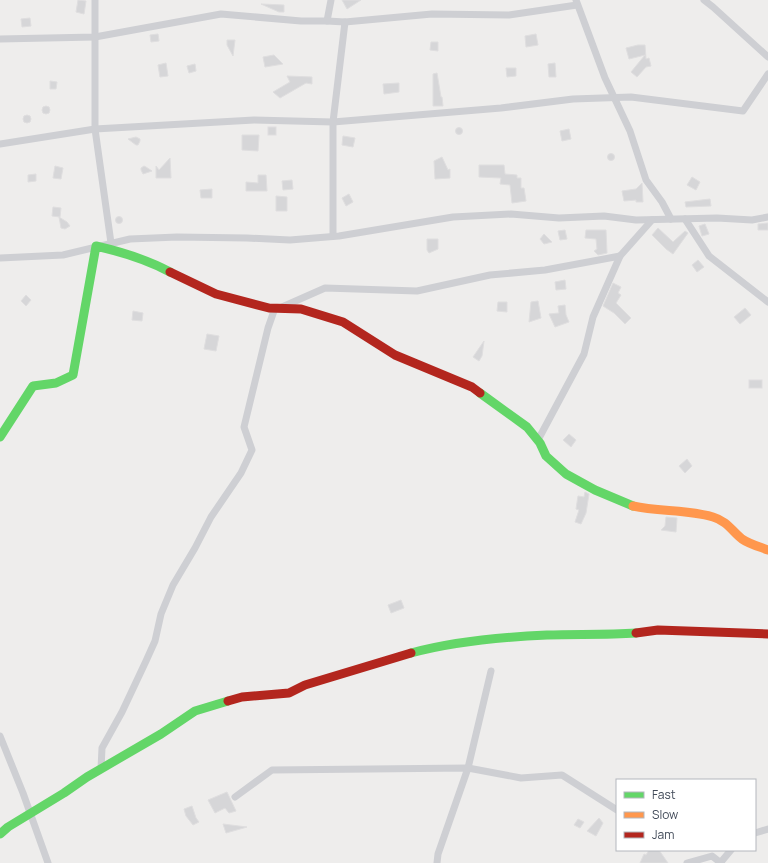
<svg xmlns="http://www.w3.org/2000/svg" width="768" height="863" font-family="Manrope,sans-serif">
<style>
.building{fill:#d6d6d8;stroke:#dfdedf}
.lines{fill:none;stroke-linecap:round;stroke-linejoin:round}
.street{stroke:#cecfd3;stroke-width:7}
.fast{stroke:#63d668;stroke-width:9}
.slow{stroke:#ff974d;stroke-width:9}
.jam{stroke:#b3261e;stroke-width:9}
</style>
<rect width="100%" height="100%" fill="#eeedec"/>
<g class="building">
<path d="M78 0 86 1 84 14 76 12Z"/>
<path d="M342 0H361L347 9Z"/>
<path d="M261 4 284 5V12H279Z"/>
<path d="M30 18 31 26 22 27 21 19Z"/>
<path d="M158 34 159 41 151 42 150 35Z"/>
<path d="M536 34 538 45 526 47 525 36Z"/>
<path d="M227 40H235L233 56 227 45Z"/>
<path d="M431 42H438V51L430 50Z"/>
<path d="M638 45H645L646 59 649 58 651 66 646 67 637 77 631 72 645 55 629 59 626 48Z"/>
<path d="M274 55 283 64 265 67 263 57Z"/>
<path d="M166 63 168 76 160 77 158 65Z"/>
<path d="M555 63 556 77H549L548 64Z"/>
<path d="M195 64 196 71 189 73 187 66Z"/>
<path d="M506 68H516V76L507 77Z"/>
<path d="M437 73 441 97H442L443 106H433V74Z"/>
<path d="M287 76 312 77V84L306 83 280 98 273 92 290 82Z"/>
<path d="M50 81 57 82 56 89H50Z"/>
<path d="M399 83V92L384 94 383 84Z"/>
<circle cx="46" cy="110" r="4"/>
<circle cx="27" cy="119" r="4"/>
<rect x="268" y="127" width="8" height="8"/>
<circle cx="459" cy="131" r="3.5"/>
<path d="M569 129 571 139 562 141 560 131Z"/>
<path d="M242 135H259L258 151 242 150Z"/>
<path d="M343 136 355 138 353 147 342 145Z"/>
<path d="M136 137 140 139V141L138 145H136L128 139Z"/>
<circle cx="611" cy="157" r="3.5"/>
<path d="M442 157 448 170 450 169V178L435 179 434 161Z"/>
<path d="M170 158 171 178H156V166L159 170Z"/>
<path d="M479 165H504L505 174 517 175V178H521V188H524L526 201 512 203 510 185 500 184 501 178 479 177Z"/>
<path d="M55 166 63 168 61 179 53 178Z"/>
<path d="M144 166 146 167 152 171 143 174 141 170V168Z"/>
<path d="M36 174V181L28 182V175Z"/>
<path d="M258 175H266L267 191H246V182L258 183Z"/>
<path d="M692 177 700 182 696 190 687 185Z"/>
<path d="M292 180 293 189 283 190 282 181Z"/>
<path d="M642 183 643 202H636V200L624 201 622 191 636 189Z"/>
<path d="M212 189V198H201L200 190Z"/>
<path d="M349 194 353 202 346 206 342 198Z"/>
<path d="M276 196 287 197V211H276Z"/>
<path d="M710 199 711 206 686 207 685 202Z"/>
<path d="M53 207 61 208 60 217 52 216Z"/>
<circle cx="119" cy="220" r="3.5"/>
<path d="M59 217 67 222 70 226 65 229 61 228Z"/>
<path d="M768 223V230H758V224Z"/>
<path d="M705 224 709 234 702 236 699 226Z"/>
<path d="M658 228 673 242 685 231 688 233 673 254 666 249 652 235Z"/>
<path d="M565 230 567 239 560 240 558 231Z"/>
<path d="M586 230H606L607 253 598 255 594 251 597 249 596 239 585 238Z"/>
<path d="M544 234 552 242 544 244 540 239Z"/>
<path d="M427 239H438V249L429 253 427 250Z"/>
<path d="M698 260 704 267 697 272 692 265Z"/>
<path d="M565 280 566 289 556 290 555 282Z"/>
<path d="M613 283 621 287 618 293 621 295 616 303 631 318 625 324 614 313 603 306Z"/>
<path d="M26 295 31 300 26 306 21 301Z"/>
<path d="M538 301 541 318 529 322 531 302Z"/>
<path d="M498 302H507V312L497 311Z"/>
<path d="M565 305 566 315 569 322 555 327 549 314 559 313 558 306Z"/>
<path d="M745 308 751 315 740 324 734 317Z"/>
<path d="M133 311 143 313 142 321 132 320Z"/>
<path d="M207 334 219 336 216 351 204 349Z"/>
<path d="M484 341 482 356 479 361 473 357Z"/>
<rect x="749" y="380" width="13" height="8"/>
<path d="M569 434 576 440 571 447 563 440Z"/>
<path d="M687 459 692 466 685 473 679 466Z"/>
<path d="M585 492 589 494 586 513 581 524 575 522 579 510 576 509 578 496 584 497Z"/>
<path d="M666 517 677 518 676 532 661 530 665 526Z"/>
<path d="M401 600 404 608 391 613 388 605Z"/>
<path d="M227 792 236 811 229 813 225 808 215 813 208 800Z"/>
<path d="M192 806 196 818 199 822 193 825 186 816 184 809Z"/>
<path d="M599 818 603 823 596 836 587 831Z"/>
<path d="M578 819 584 822 580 828 574 825Z"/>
<path d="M223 824 247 827 226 833Z"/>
<path d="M649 850H659L668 863H640L644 854 646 855Z"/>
</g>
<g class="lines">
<g class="street">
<path d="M95 0V129L111 243"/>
<path d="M331 0 327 21 345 22 432 14 509 15 577 5"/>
<path d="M576 0 605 78 630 131 646 180 662 202 671 219"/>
<path d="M704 0 713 7 768 57"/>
<path d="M0 39 95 37 221 14 301 21H327"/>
<path d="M0 144 95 129 254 120 333 122 501 108 573 99 631 97 743 111 768 74"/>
<path d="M685 219 709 256 768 302"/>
<path d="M333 236V122L345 22"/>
<path d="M0 258 63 255 130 239 177 237 247 238 290 240 339 236 453 217 511 214 559 218 604 216 636 220 717 218 752 220 768 217"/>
<path d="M282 307 325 288 417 291 490 275 545 270 620 256 652 220"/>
<path d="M538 440 584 354 593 317 620 256"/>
<path d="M0 736 23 793 48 863"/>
<path d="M101 769 102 748 122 712 146 661 155 641 161 614 173 585 195 548 211 517 241 473 252 450 244 427 268 328 275 308"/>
<path d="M235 797 272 770 468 768 521 778 562 775 617 810"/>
<path d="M755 833 768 829"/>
<path d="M721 862 731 850"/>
<path d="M437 863 438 854 468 768 491 671"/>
<path d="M687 863 712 856 721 863"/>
</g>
<g class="fast">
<path d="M480 393 527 427 540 443 546 456 566 474 595 490 633 506"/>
<path d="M0 437 33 386 56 383 73 375 96 246C122 252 146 259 170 272"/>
<path d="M411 653C455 641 501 637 547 635 577 634 606 635 636 633"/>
<path d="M0 834 8 827 64 793 87 777 161 734 195 711 228 701"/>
</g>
<path class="slow" d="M633 506C659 512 687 509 713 517 727 521 732 531 742 539 749 544 760 547 768 550"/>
<g class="jam">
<path d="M170 272 216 294 269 308 301 309 343 322 395 355 472 387 480 393"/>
<path d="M636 633 658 630 768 634"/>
<path d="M228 701 242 697 289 693 305 685 411 653"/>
</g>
</g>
<rect x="616" y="779" width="140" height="72" fill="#ffffff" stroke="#b4b7bd"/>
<rect x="624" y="792" width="20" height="6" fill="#63d668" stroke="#b4b7bd"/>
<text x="652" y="799" font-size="12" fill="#434c5a">Fast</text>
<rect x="624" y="812" width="20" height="6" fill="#ff974d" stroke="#b4b7bd"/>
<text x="652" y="819" font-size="12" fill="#434c5a">Slow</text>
<rect x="624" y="832" width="20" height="6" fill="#b3261e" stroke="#b4b7bd"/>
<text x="652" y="839" font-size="12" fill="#434c5a">Jam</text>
</svg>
